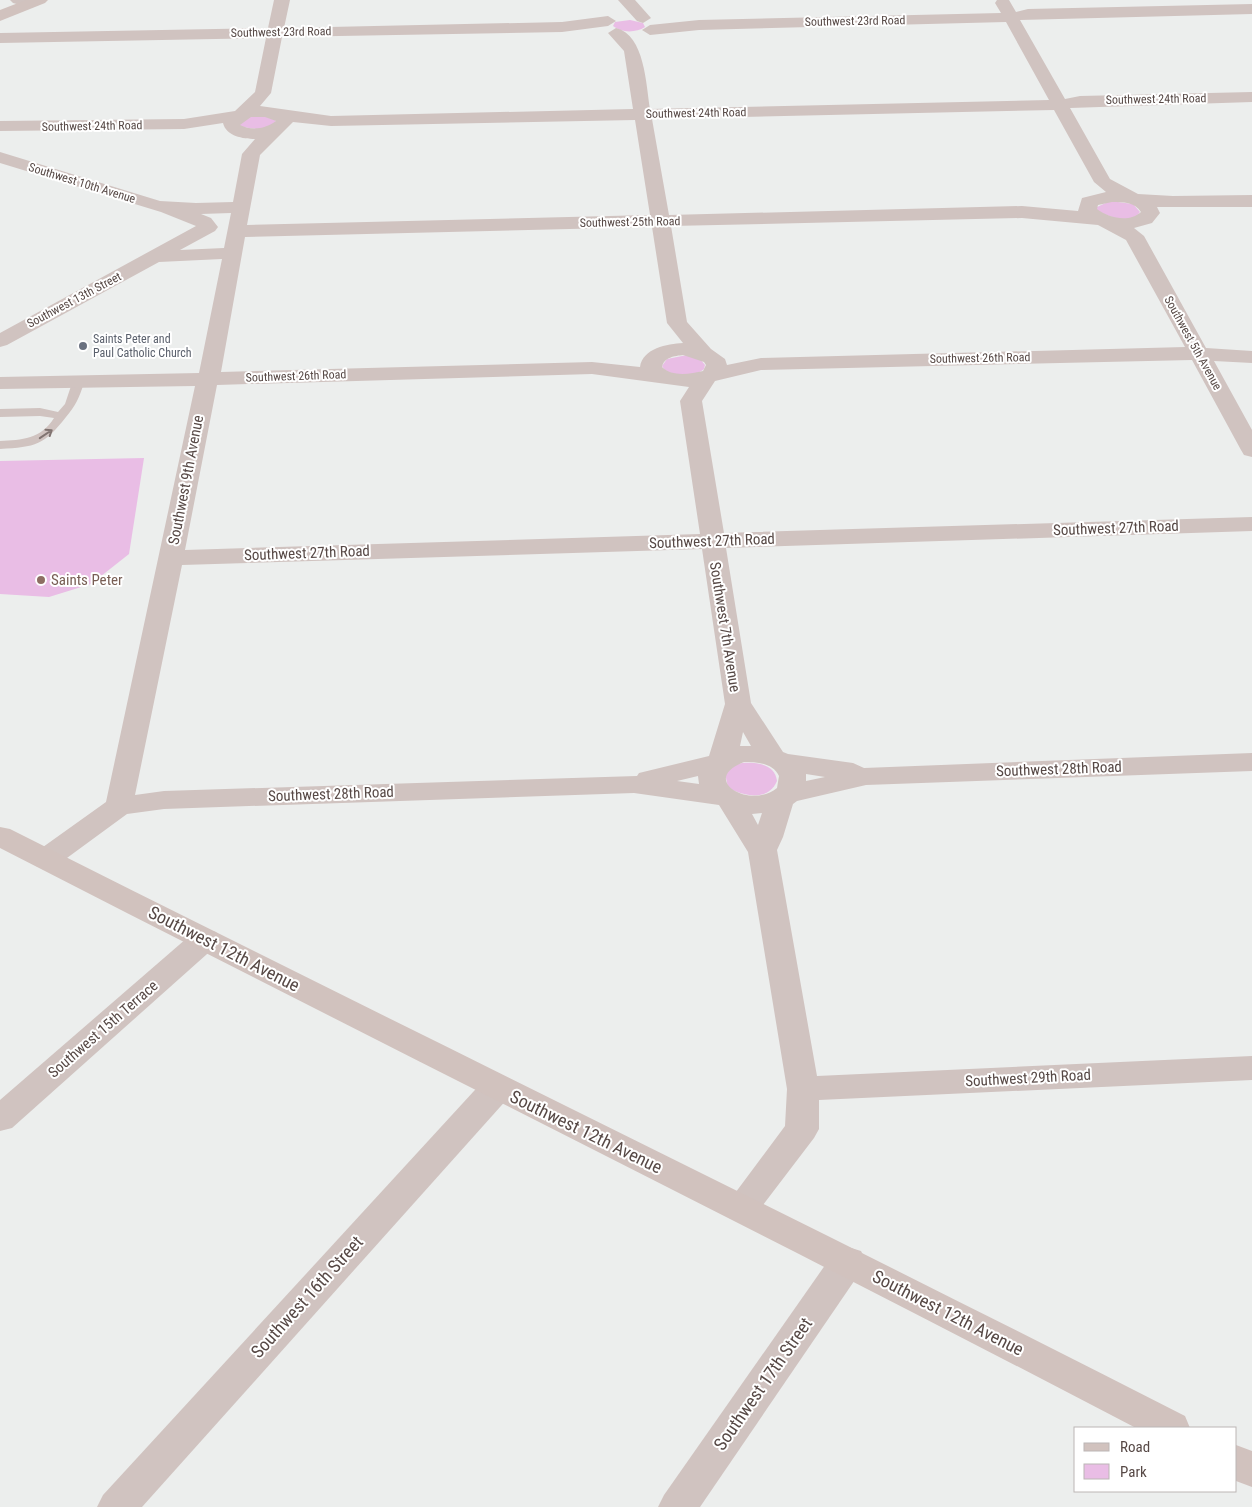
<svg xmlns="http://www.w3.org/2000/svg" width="1252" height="1507" font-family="'Roboto Condensed',sans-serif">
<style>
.green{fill:#e9bde5}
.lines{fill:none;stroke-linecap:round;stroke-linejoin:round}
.lane{fill:#d0c3c0;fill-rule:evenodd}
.street{fill:#d0c3c0;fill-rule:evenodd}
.secondary{fill:#d1c2be;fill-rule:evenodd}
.oneway{stroke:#817471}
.worship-dot{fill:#6b7280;stroke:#fff;stroke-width:2}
.education-dot{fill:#8d6e63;stroke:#fff;stroke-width:2}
.labels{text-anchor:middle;stroke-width:4;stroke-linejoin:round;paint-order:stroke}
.far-street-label{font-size:12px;fill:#574946;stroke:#fff}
.far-worship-label{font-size:12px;fill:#5b616d;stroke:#fff;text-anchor:start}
.street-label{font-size:15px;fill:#574946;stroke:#fff}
.education-label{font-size:15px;fill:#785e54;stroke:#fff;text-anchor:start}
.near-street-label{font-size:18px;fill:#574946;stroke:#fff}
</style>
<rect width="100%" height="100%" fill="#eceeed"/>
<g class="green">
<path d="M630 20 643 23 645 27C636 33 621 33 613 26L615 22Z"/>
<path d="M261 115 275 120 276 122C266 132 252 129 239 126L240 121 249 117Z"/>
<path d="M1110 201 1133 204 1140 212C1131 226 1108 217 1097 210V207Z"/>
<path d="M687 355 700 359 705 365 704 369C694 378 668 378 662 366L667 359Z"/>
<path d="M144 458 129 554 91 584 49 597 0 594V461Z"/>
<path d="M742 763C757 762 775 764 777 781 768 802 744 796 728 788L725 773 735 765Z"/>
</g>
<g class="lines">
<path class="lane" d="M78 379 84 383C79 398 76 405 66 417 44 445 36 447 0 449V441C22 440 41 439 54 418L40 416 0 417V409L40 408 58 412 65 404 72 383Z"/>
<g class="street">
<path d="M10 0H37L39 3 31 8 13 3Z"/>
<path d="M274 0H290L284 28 562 22 608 16 616 21 608 26 562 32 282 37 271 93 260 106 331 116 633 109 624 51 608 33 616 28C645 35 646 85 650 109L1049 100 1006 22 699 30 650 35 642 30 650 25 699 20 1001 13 995 3 997 0H1009L1016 12 1028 9 1252 4V14L1020 20 1065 99 1080 96 1252 92V102L1070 108 1110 179 1138 194 1173 196 1252 195V207H1157L1160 213 1152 223 1134 228 1144 236 1206 348 1252 351V363L1214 361 1252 430V457L1244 455 1241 450 1192 360 761 370 715 381 702 401 724 533 1252 517V531L726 548 751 703 783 752 788 754 853 763 864 768 1252 753V771L866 785 797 801 793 804 783 837 777 850 817 1076 1252 1056V1080L819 1100V1129L814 1138 753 1218 741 1222 729 1218 724 1208 785 1126 787 1089 748 852 719 805 634 793 164 809 127 814 56 866 46 869 36 866 31 859 36 852 106 802 195 386 0 389V377L199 373 222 259 159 262 7 345 0 347V333L196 226 161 212 0 163V152L160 201 196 203 233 202 242 154 255 139C243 139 226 136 223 123L184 129 0 131V121L184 119 235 111 255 92 266 38 0 43V33L268 28ZM1054 110 1094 182 1106 192 1082 198 1078 211 1022 206 669 215 652 119ZM251 117H265L276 121C265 129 252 131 240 125ZM635 120 650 215 247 225 260 155 293 122 331 126ZM1112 202C1123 202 1135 202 1141 212 1129 223 1109 218 1097 209L1098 205ZM231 213 224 248 180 250 215 231 218 227 211 218 201 214ZM1022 218 1098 225 1126 240 1185 347 761 358 727 365 725 359 711 349 687 322 671 226ZM652 227 667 323 683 343C667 344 643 348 640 367L592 362 221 372 245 237ZM683 355 704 362 706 365 703 371C690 374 672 377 662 367 664 357 675 356 683 355ZM592 374 689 387 680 401 700 534 185 550 217 385ZM702 549 725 704 709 756 639 773 637 776 164 791 135 795 182 565ZM743 732 751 746H740ZM744 762C757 762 773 763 779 776L777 788C751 810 698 780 744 762ZM806 774 825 777 806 781ZM698 776 699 784 677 781ZM762 813 758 825 752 814Z"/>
<path d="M618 0H635L651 18 643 23 637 21Z"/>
<path d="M205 929 216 932 220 939 216 946 12 1128 0 1131V1100L194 932Z"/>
<path d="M497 1076 509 1079 513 1088 509 1097 142 1507H97L103 1495 485 1079Z"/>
<path d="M848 1247 861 1251 866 1261 861 1271 700 1507H658L664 1495 835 1251Z"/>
</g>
<g class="secondary">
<path d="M26 0H48L45 3 0 21V10Z"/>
<path d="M0 827 10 829C401 1026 795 1217 1185 1416L1190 1428H1136C759 1231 378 1042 0 848Z"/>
<path d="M1236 1445 1252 1451V1487L1236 1481Z"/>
</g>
</g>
<defs><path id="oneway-shaft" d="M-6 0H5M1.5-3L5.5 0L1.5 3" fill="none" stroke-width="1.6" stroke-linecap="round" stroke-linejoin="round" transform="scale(1.25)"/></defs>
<use class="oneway" href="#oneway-shaft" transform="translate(46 434) rotate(-34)"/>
<circle class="worship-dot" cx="83" cy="346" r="5"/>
<circle class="education-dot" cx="41" cy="580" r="5"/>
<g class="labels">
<g class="far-street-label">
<text transform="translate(855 21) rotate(-1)" y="4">Southwest 23rd Road</text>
<text transform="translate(281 32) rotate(-1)" y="4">Southwest 23rd Road</text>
<text transform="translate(1156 99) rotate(-1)" y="4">Southwest 24th Road</text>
<text transform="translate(696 113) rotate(-1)" y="4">Southwest 24th Road</text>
<text transform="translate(92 126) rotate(-1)" y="4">Southwest 24th Road</text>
<text transform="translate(82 183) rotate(17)" y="4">Southwest 10th Avenue</text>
<text transform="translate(630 222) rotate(-1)" y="4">Southwest 25th Road</text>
<text transform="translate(74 300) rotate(-28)" y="4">Southwest 13th Street</text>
<text transform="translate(1193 343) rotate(61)" y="4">Southwest 5th Avenue</text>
<text transform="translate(980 358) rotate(-1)" y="4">Southwest 26th Road</text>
<text transform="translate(296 376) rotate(-2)" y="4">Southwest 26th Road</text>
</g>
<g class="far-worship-label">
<text x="93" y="343">Saints Peter and<tspan x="93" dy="14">Paul Catholic Church</tspan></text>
</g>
<g class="street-label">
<text transform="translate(186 480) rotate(-79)" y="5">Southwest 9th Avenue</text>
<text transform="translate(1116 528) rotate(-2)" y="5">Southwest 27th Road</text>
<text transform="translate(712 541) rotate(-2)" y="5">Southwest 27th Road</text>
<text transform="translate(307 553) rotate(-2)" y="5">Southwest 27th Road</text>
<text transform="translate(725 627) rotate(81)" y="5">Southwest 7th Avenue</text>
<text transform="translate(1059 769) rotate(-2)" y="5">Southwest 28th Road</text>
<text transform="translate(331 794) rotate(-2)" y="5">Southwest 28th Road</text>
<text transform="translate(103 1029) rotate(-41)" y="5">Southwest 15th Terrace</text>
<text transform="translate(1028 1078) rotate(-3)" y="5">Southwest 29th Road</text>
</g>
<g class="education-label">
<text x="51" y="585">Saints Peter</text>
</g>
<g class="near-street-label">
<text transform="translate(224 949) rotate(27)" y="6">Southwest 12th Avenue</text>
<text transform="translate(586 1132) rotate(26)" y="6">Southwest 12th Avenue</text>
<text transform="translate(307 1297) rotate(-48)" y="6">Southwest 16th Street</text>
<text transform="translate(948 1313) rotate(27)" y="6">Southwest 12th Avenue</text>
<text transform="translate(763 1384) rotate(-55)" y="6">Southwest 17th Street</text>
</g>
</g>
<rect x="1074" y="1427" width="162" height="65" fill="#ffffff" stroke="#bcb6b5"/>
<rect x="1084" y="1443" width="25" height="8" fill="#d1c2be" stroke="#bcb6b5"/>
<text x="1120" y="1452" font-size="15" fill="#574946">Road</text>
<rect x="1084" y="1464" width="25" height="15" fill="#e9bde5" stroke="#bcb6b5"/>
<text x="1120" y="1477" font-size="15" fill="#574946">Park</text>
</svg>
